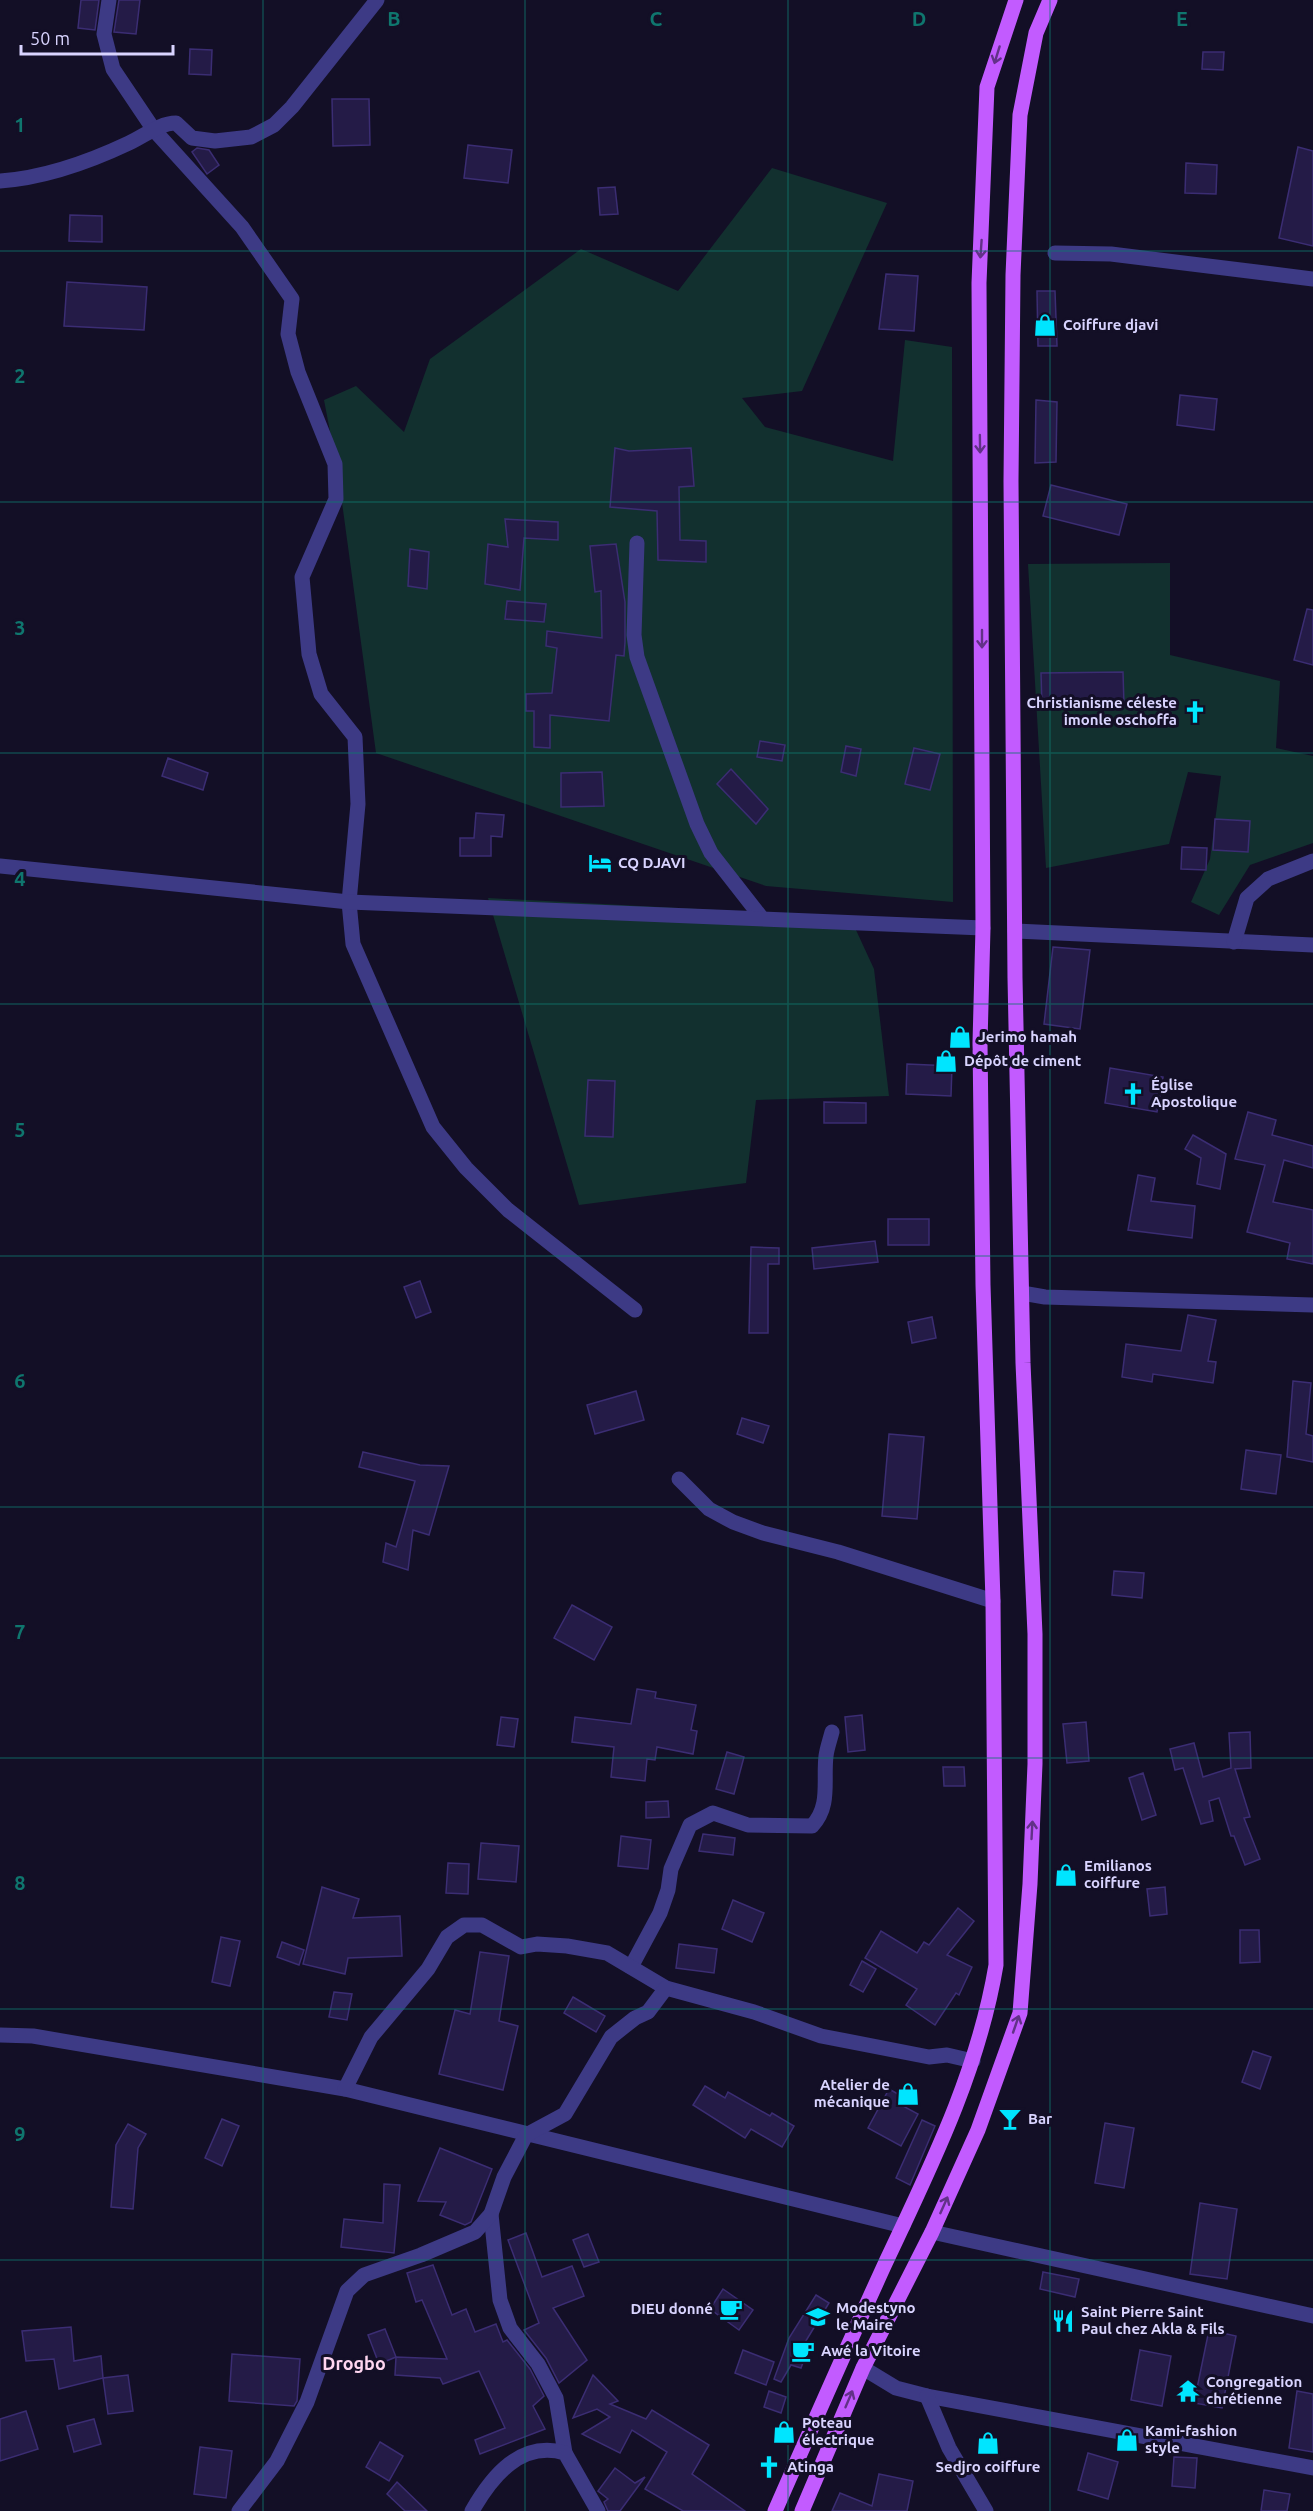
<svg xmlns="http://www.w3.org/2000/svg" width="1313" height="2511" font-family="Ubuntu,sans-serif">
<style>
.green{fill:#12302f}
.building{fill:#241b47;stroke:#3b2d73;stroke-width:1.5}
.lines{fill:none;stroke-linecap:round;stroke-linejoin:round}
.minor{stroke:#3d3a85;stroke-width:15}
.primary{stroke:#c25bff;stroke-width:15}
.oneway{stroke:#623188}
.grid{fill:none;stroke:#0f766e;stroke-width:1.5;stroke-opacity:0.55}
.labels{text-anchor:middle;stroke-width:6;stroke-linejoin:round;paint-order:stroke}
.poi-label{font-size:15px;font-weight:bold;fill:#d9d4ff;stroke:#130f26;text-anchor:start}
.quarter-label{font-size:18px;font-weight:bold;fill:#ffd6f0;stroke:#130f26}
.grid-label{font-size:20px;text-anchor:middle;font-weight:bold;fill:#0f766e;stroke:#130f26;stroke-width:6;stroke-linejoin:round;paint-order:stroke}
</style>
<rect width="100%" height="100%" fill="#130f26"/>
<g class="green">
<path d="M772 168 887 203 802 391 742 398 765 427 893 461 905 340 952 347 953 902 766 886 376 753 338 473 324 400 356 386 404 432 430 359 581 249 678 291Z"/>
<path d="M1170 563V655L1280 681 1276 748 1313 756V843L1250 865 1219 915 1191 902 1210 859 1221 776 1188 772 1169 844 1046 868 1028 564Z"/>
<path d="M488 898 850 917 874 969 889 1096 756 1100 746 1183 579 1205Z"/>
</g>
<g class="building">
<path d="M81 0H99L95 30 78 28Z"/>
<path d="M119 0H140L136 34 114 32Z"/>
<path d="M190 49 212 50 211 75 189 74Z"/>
<path d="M1203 52H1224L1223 70 1202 69Z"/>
<path d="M332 99H369L370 145 333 146Z"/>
<path d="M468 145 512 150 508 183 464 178Z"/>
<path d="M1298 147 1313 151V246L1279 238Z"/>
<path d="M197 148 209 150 219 165 207 174 192 152Z"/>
<path d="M1186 163 1217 165 1216 194 1185 193Z"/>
<path d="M615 187 618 214 600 215 598 188Z"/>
<path d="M70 215 102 216V242L69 241Z"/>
<path d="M886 274 918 276 914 331 879 329Z"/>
<path d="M67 282 147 287 144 330 64 326Z"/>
<path d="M1037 291H1055L1057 346H1038Z"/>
<path d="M1180 395 1217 399 1214 430 1177 425Z"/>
<path d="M1036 400 1057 402 1056 462 1035 463Z"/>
<path d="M615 448 629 451 691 448 694 486 679 487 680 540 706 541V562L658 560 657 511 610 507Z"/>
<path d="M1051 485 1127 504 1119 535 1043 516Z"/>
<path d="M505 519 558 522V540L524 538 520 590 485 584 488 544 508 547Z"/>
<path d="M616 544 625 602V642L624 656 616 655 609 721 550 715V748L534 747V711H526V694L552 693 557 648 546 646 547 631 602 638 601 591 595 592 590 546Z"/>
<path d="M410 549 429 552 427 589 408 586Z"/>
<path d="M507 601 546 604 544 622 505 619Z"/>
<path d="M1307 609 1313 610V665L1294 660Z"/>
<path d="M1123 672 1124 705 1042 707 1041 673Z"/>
<path d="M760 741 785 745 782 761 757 757Z"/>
<path d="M846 746 861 749 856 776 841 772Z"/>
<path d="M914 748 940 754 930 790 905 784Z"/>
<path d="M168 758 208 773 203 790 162 776Z"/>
<path d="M731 769 768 809 756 824 717 784Z"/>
<path d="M602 772 604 806 561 807V773Z"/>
<path d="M476 813 504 815 502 837 491 836V856H460V838H474Z"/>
<path d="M1215 819 1250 821 1248 852 1213 850Z"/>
<path d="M1182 847 1207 848 1206 870 1181 869Z"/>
<path d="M1053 947 1090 950 1080 1029 1044 1024Z"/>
<path d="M907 1064 952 1066 951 1096 906 1094Z"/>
<path d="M1110 1068 1163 1077 1157 1112 1105 1103Z"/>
<path d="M588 1080 615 1081 613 1137 585 1136Z"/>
<path d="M824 1102 866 1103V1123H824Z"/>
<path d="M1248 1112 1276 1120 1272 1135 1313 1146V1168L1284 1160 1273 1202 1313 1210V1264L1287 1259 1290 1243 1247 1232 1265 1165 1235 1159Z"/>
<path d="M1193 1135 1226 1154 1220 1189 1197 1184 1201 1158 1185 1149Z"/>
<path d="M1138 1175 1155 1178 1151 1201 1195 1206 1192 1238 1128 1230Z"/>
<rect x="888" y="1219" width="41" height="26"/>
<path d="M875 1241 878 1262 814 1269 812 1248Z"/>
<path d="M751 1247 779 1248V1264H768V1333H749Z"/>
<path d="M420 1281 431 1312 416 1318 404 1287Z"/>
<path d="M1188 1315 1216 1320 1208 1361 1216 1362 1213 1383 1153 1374 1152 1382 1122 1377 1126 1344 1181 1351Z"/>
<path d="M932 1317 936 1338 912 1343 908 1322Z"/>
<path d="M1293 1381 1311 1383 1306 1434 1313 1436V1462L1287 1457Z"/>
<path d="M636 1391 644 1420 595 1434 587 1405Z"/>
<path d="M742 1418 769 1426 763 1443 737 1434Z"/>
<path d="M889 1434 924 1437 917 1519 882 1516Z"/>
<path d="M1246 1450 1281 1455 1276 1494 1241 1489Z"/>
<path d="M363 1452 420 1465 449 1466 429 1535 413 1530 408 1570 383 1562 386 1543 396 1547 415 1481 359 1467Z"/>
<path d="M1114 1571 1144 1573 1142 1598 1112 1595Z"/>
<path d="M572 1605 612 1627 594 1660 554 1638Z"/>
<path d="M637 1689 656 1692 655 1698 696 1705 691 1730 697 1731 693 1754 657 1747 655 1760 647 1759 645 1781 611 1777 614 1747 572 1742 575 1717 631 1724Z"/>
<path d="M862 1715 865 1750 848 1752 845 1717Z"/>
<path d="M501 1717 518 1719 514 1747 497 1745Z"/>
<path d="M1086 1722 1089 1761 1067 1763 1063 1724Z"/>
<path d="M1250 1732 1251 1768 1235 1769 1250 1817 1244 1818 1260 1859 1245 1865 1234 1836H1231L1219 1798 1209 1801 1213 1821 1201 1824 1183 1768 1175 1770 1170 1749 1194 1743 1203 1777 1231 1768 1229 1733Z"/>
<path d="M727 1752 744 1757 734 1794 716 1789Z"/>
<path d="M943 1767H964L965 1786H944Z"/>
<path d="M1143 1773 1156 1815 1142 1820 1129 1778Z"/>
<path d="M668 1801 669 1817 646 1818V1802Z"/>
<path d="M703 1834 735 1838 733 1855 699 1851Z"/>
<path d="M621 1836 651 1840 648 1869 618 1866Z"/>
<path d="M481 1843 519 1846 516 1882 478 1879Z"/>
<path d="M448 1863 469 1864 468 1894 446 1893Z"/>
<path d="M322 1887 359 1899 353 1918 400 1916 402 1956 348 1958 345 1974 303 1964Z"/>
<path d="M1165 1887 1167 1914 1150 1916 1147 1889Z"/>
<path d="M733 1900 764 1913 752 1942 722 1929Z"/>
<path d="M958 1908 974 1921 947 1955 972 1967 959 1995 956 1993 935 2025 906 2005 917 1989 865 1958 881 1931 917 1953 924 1942 929 1945Z"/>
<path d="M1240 1930H1259L1260 1962 1240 1963Z"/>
<path d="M221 1937 240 1941 230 1986 212 1982Z"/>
<path d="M282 1942 304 1950 299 1965 277 1957Z"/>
<path d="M679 1944 717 1949 714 1973 676 1968Z"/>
<path d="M480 1952 509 1956 499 2021 518 2026 503 2090 439 2074 455 2010 470 2014Z"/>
<path d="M862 1961 876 1969 863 1992 850 1985Z"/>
<path d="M334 1992 352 1994 347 2020 329 2017Z"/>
<path d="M573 1997 605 2016 596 2032 564 2013Z"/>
<path d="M1253 2051 1271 2057 1260 2089 1242 2082Z"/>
<path d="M705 2086 725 2098 728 2092 770 2116 772 2113 794 2126 782 2147 751 2129 745 2138 693 2105Z"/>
<path d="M889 2089 905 2098 901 2105 918 2114 901 2146 868 2128Z"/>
<path d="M222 2119 239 2126 222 2166 205 2158Z"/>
<path d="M922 2120 935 2126 910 2185 896 2178Z"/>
<path d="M1105 2123 1134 2128 1124 2188 1095 2183Z"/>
<path d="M128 2124 146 2134 138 2148 133 2209 111 2207 116 2145Z"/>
<path d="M440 2148 492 2169 471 2222 465 2225 440 2215 446 2202 418 2201Z"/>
<path d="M384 2184 400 2185 394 2253 341 2247 344 2219 383 2223Z"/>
<path d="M1200 2203 1237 2209 1227 2279 1190 2274Z"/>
<path d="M526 2233 542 2277 572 2266 584 2296 553 2308 587 2360 559 2383 546 2358 524 2330 539 2323 508 2240Z"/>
<path d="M588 2234 599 2262 584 2267 573 2240Z"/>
<path d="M433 2265 452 2315 466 2309 475 2332 496 2324 503 2342 507 2340 530 2369 544 2396 533 2406 545 2429 480 2454 475 2440 505 2428 479 2371 443 2384 440 2378 395 2375 396 2357 447 2359 422 2300 416 2302 407 2273Z"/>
<path d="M1043 2272 1079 2279 1075 2297 1040 2289Z"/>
<path d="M723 2289 753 2310 739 2330 710 2309Z"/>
<path d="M816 2295 829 2303 804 2344 809 2346 801 2368 791 2365 781 2382 774 2379 789 2338Z"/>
<path d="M71 2327 74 2361 101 2356 103 2378 59 2389 54 2359 26 2361 22 2331Z"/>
<path d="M385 2329 396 2357 379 2364 368 2335Z"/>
<path d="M1209 2330 1236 2336 1222 2408 1194 2403Z"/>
<path d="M743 2350 774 2362 766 2385 735 2373Z"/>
<path d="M1140 2350 1171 2356 1162 2406 1131 2400Z"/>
<path d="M232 2354 300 2359 297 2401 294 2406 229 2401Z"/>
<path d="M128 2375 133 2411 108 2414 103 2378Z"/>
<path d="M593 2375 618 2401 610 2404 646 2419 652 2410 709 2445 692 2474 745 2511H683L645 2489 667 2452 632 2430 620 2453 582 2434 610 2417 597 2409 573 2418Z"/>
<path d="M769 2391 786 2397 781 2413 764 2407Z"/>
<path d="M1297 2391 1313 2394V2452L1289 2448Z"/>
<path d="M26 2411 38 2449 0 2461V2419Z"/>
<path d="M94 2419 101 2444 74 2452 67 2426Z"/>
<path d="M380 2442 403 2456 389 2481 366 2467Z"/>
<path d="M200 2447 232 2451 226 2498 194 2494Z"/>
<path d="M1088 2453 1118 2462 1108 2499 1078 2490Z"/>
<path d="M1174 2457 1197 2458 1195 2488 1172 2486Z"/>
<path d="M615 2468 635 2483 645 2477 620 2511H608L604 2502 608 2499 598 2491Z"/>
<path d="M879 2474 913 2481 907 2511H832L840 2493 872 2506Z"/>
<path d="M397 2482 427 2511H405L387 2494Z"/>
<path d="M1264 2490 1290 2494 1287 2511H1261Z"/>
</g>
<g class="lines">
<g class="minor">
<path d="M109 0 104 34 113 69 154 130 242 227 292 299 288 334 298 372 335 464 336 499 302 577 309 654 321 694 355 737 358 804 349 902 353 944 433 1127 466 1168 508 1210 635 1310"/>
<path d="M0 181C43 178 91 161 129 143 144 136 160 123 176 123L192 138 215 141 251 137 274 125 292 107 377 0"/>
<path d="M1055 253 1111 254 1313 279"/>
<path d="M637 543 634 635 637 657 697 824 711 853 761 917"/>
<path d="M0 866 349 902 983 928"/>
<path d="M1015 931 1313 945"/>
<path d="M1234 942 1247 898 1268 879 1313 861"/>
<path d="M1022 1293 1045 1297 1313 1305"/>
<path d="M679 1479 709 1509 733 1522 763 1533 838 1552 993 1601"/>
<path d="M631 1967 660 1913 668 1890 671 1869 690 1825 713 1813 748 1825 812 1826C831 1806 823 1781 826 1756 827 1748 830 1740 832 1732"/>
<path d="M0 2035 33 2036 345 2089 903 2226"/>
<path d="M345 2089 371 2037 428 1969 447 1937 464 1925H482L521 1947 537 1944 567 1946 607 1953 666 1988 754 2012 821 2036 929 2057 947 2055 973 2061"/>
<path d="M491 2214 500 2300 510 2328 538 2364 556 2398 565 2453"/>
<path d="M932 2232 1313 2316"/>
<path d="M863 2368 896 2388 927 2396 1313 2468"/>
<path d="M927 2396 949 2448 986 2511"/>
<path d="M239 2511 277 2461 307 2402 347 2291 364 2275 421 2255 475 2232 491 2214 504 2177 526 2135 565 2114 611 2037 635 2018 648 2012 666 1988"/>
<path d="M472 2511C492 2476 521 2440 565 2453L598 2511"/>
</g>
<g class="primary">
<path d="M775 2511C811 2429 847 2347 884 2266 930 2168 978 2073 996 1965L993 1601 983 1285 980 1043 983 928 979 283 987 87 1016 0"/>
<path d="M802 2511 863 2368 932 2232 978 2130 1020 2013 1030 1884 1035 1764V1634L1023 1363 1015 978 1011 481 1013 275 1020 115 1036 33 1050 0"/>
</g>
</g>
<defs><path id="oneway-shaft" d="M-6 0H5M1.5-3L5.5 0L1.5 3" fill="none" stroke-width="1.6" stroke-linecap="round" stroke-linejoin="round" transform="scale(1.5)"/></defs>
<g class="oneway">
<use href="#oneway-shaft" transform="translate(997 55) rotate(107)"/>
<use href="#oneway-shaft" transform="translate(981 249) rotate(94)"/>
<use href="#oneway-shaft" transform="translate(980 444) rotate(89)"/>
<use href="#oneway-shaft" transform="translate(982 639) rotate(90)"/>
<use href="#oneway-shaft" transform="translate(1032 1830) rotate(-87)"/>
<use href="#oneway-shaft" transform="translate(1016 2024) rotate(-71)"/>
<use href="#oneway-shaft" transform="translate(944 2205) rotate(-66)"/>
<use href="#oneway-shaft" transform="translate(849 2399) rotate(-67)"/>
</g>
<path class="grid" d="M263 0V2511M525 0V2511M788 0V2511M1050 0V2511M0 251H1313M0 502H1313M0 753H1313M0 1004H1313M0 1256H1313M0 1507H1313M0 1758H1313M0 2009H1313M0 2260H1313"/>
<defs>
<g id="shop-bare" transform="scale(1.8)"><path d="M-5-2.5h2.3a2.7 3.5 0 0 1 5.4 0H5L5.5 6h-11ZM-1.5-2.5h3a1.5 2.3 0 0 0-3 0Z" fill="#00e5ff" stroke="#130f26" stroke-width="2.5" paint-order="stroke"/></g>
<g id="church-bare" transform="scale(1.8)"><path d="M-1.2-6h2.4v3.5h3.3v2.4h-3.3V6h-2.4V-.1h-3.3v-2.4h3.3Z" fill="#00e5ff" stroke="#130f26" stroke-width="2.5" paint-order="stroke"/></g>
<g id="hotel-bare" transform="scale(1.8)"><path d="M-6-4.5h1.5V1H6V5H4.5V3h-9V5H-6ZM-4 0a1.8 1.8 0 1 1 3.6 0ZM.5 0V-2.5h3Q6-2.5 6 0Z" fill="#00e5ff" stroke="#130f26" stroke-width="2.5" paint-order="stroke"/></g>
<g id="bar-bare" transform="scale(1.8)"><path d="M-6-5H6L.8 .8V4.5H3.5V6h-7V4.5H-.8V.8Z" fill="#00e5ff" stroke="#130f26" stroke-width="2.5" paint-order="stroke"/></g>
<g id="cafe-bare" transform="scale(1.8)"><path d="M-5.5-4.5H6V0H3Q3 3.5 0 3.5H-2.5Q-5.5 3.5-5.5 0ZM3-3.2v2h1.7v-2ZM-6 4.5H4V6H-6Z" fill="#00e5ff" stroke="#130f26" stroke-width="2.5" paint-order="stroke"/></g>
<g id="university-bare" transform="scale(1.8)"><path d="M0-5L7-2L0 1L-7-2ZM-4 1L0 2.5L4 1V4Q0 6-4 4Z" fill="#00e5ff" stroke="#130f26" stroke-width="2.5" paint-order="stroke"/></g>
<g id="restaurant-bare" transform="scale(1.8)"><path d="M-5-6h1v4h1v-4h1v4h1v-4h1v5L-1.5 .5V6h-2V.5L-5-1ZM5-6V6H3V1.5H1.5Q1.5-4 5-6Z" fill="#00e5ff" stroke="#130f26" stroke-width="2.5" paint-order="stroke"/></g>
<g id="temple-bare" transform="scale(1.8)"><path d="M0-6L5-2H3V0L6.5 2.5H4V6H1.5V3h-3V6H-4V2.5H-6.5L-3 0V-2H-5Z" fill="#00e5ff" stroke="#130f26" stroke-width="2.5" paint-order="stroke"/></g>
</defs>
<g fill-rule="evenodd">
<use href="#shop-bare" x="1045" y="325"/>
<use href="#church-bare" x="1195" y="712"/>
<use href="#hotel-bare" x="600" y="863"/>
<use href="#shop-bare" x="960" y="1037"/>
<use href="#shop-bare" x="946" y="1061"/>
<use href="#church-bare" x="1133" y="1094"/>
<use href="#shop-bare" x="1066" y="1875"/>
<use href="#shop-bare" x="908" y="2094"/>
<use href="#bar-bare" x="1010" y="2119"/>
<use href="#cafe-bare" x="731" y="2309"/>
<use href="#university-bare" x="818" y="2317"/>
<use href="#restaurant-bare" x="1063" y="2321"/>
<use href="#cafe-bare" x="803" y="2351"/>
<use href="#temple-bare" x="1188" y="2391"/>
<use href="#shop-bare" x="784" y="2432"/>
<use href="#shop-bare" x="1127" y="2440"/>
<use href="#shop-bare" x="988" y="2443"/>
<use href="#church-bare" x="769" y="2467"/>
</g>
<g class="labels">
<g class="poi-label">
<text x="1063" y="330">Coiffure djavi</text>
<text x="1177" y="708" text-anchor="end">Christianisme céleste<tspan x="1177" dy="17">imonle oschoffa</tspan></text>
<text x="618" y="868">CQ DJAVI</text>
<text x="978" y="1042">Jerimo hamah</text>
<text x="964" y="1066">Dépôt de ciment</text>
<text x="1151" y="1090">Église<tspan x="1151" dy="17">Apostolique</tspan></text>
<text x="1084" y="1871">Emilianos<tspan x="1084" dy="17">coiffure</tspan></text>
<text x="890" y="2090" text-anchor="end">Atelier de<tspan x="890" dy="17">mécanique</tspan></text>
<text x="1028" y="2124">Bar</text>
<text x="836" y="2313">Modestyno<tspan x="836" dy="17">le Maire</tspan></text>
<text x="713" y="2314" text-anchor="end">DIEU donné</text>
<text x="1081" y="2317">Saint Pierre Saint<tspan x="1081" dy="17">Paul chez Akla &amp; Fils</tspan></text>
<text x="821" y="2356">Awé la Vitoire</text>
<text x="1206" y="2387">Congregation<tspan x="1206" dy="17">chrétienne</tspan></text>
<text x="802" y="2428">Poteau<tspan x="802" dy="17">électrique</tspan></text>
<text x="1145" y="2436">Kami-fashion<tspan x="1145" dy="17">style</tspan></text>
<text x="787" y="2472">Atinga</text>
<text x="988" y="2472" text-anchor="middle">Sedjro coiffure</text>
</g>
<g class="quarter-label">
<text x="354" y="2370">Drogbo</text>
</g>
</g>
<g class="grid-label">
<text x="394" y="26">B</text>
<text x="656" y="26">C</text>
<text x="919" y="26">D</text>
<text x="1182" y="26">E</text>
<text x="20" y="132">1</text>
<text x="20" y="383">2</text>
<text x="20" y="635">3</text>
<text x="20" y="886">4</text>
<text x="20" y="1137">5</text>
<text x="20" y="1388">6</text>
<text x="20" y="1639">7</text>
<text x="20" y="1890">8</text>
<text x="20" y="2141">9</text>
</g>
<path d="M21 45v9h152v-9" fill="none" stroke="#d9d4ff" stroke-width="3"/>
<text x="30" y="45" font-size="18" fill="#d9d4ff" stroke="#130f26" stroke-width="4.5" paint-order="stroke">50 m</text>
</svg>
